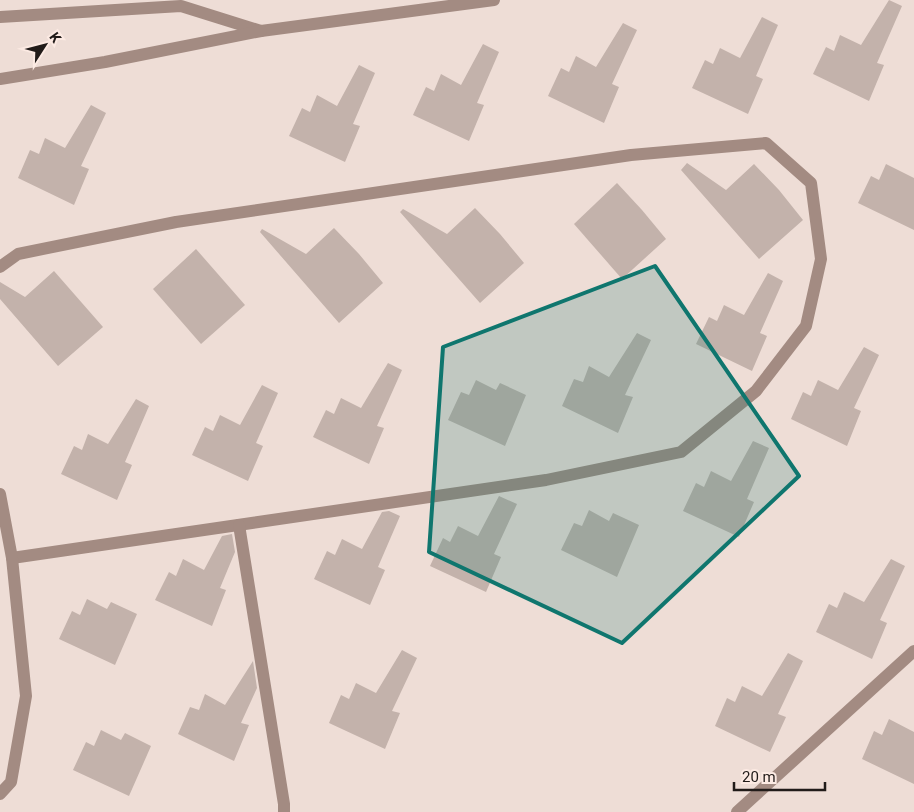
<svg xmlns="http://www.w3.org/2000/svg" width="914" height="812" font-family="Roboto,sans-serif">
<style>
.building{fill:#c3b2ab}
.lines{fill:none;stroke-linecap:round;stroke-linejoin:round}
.minor{stroke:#a38b82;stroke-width:12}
.tertiary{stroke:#a38b82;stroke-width:12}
.marked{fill:#0f766e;fill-opacity:0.2;stroke:#0f766e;stroke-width:4;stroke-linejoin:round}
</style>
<rect width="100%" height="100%" fill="#eeddd6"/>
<g class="building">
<path d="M889 0 902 6 877 63 884 65 869 101 813 74 826 47 834 51 840 35 861 45Z"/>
<path d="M762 17 778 25 756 76 763 79 748 114 692 88 705 60 713 64 720 48 740 58Z"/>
<path d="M623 23 637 30 612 84 619 87 604 123 548 96 561 68 569 72 576 56 596 67Z"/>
<path d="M483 44 499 52 477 103 484 105 469 141 413 115 426 87 434 91 441 74 461 85Z"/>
<path d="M359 65 375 73 353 124 360 126 345 162 289 136 302 108 310 112 317 95 337 106Z"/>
<path d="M91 105 106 113 81 166 89 169 74 205 18 178 30 150 39 154 45 138 65 148Z"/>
<path d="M687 163 726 190 754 164 779 190 803 220 759 259 681 170Z"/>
<path d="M886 164 914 178V230L858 203 871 176 879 180Z"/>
<path d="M617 183 642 210 666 239 622 279 574 224Z"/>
<path d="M475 208 500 234 524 263 480 303 400 212 403 209 447 234Z"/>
<path d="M334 228 359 254 383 283 339 323 260 232 262 229 306 254Z"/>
<path d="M196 249 245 305 201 344 153 289Z"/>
<path d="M54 271 103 327 58 366 0 299V282L25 297Z"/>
<path d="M768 273 783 281 760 333 767 336 752 371 696 344 709 317 717 321 724 305 744 315Z"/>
<path d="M637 333 651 340 625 395 633 397 618 433 562 406 574 379 583 382 589 366 609 377Z"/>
<path d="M864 347 879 355 854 408 861 411 847 446 791 419 803 392 811 396 818 380 838 390Z"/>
<path d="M388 363 402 370 377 426 384 428 369 464 313 437 326 410 334 414 341 398 361 408Z"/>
<path d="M476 380 496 390 500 383 526 395 505 446 448 420 461 392 469 395Z"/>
<path d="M262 385 278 393 256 443 263 446 248 481 192 455 205 427 213 431 220 415 240 425Z"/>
<path d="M136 399 149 406 125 462 132 465 117 500 61 474 74 446 82 450 88 434 108 444Z"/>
<path d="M753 441 769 448 747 499 754 502 739 537 683 511 696 483 704 487 711 471 731 481Z"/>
<path d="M499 496 517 504 494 554 501 557 486 592 430 566 443 538 450 542 458 526 478 536Z"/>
<path d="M589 510 609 521 613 513 639 525 617 577 561 550 574 523 582 526Z"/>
<path d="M389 511 400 516 378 567 385 570 370 605 314 579 327 551 335 555 342 539 362 549 382 512Z"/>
<path d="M232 534 235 552 220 588 226 590 212 626 155 600 169 572 176 576 183 559 204 570 222 536Z"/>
<path d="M891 559 905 566 880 620 887 623 872 659 816 632 829 604 837 608 844 592 864 602Z"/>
<path d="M87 599 107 609 111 602 137 614 115 665 59 639 72 611 80 615Z"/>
<path d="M402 650 417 658 392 711 400 713 385 749 329 723 341 695 349 699 356 683 376 693Z"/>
<path d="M788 653 803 661 778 714 786 717 770 752 715 726 727 698 735 702 742 686 762 696Z"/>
<path d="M253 661 257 688 241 723 249 725 234 761 178 734 190 707 199 710 205 694 225 705Z"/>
<path d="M889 719 914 732V784L862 759 874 731 882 735Z"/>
<path d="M101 730 121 740 125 733 151 746 129 796 73 770 86 742 94 746Z"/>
</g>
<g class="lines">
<g class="minor">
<path d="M0 17 181 6 261 31 494 0"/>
<path d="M0 267 18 254 176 222 631 155 766 143 811 183 821 259 806 326 756 391 681 452 546 480 12 558"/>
<path d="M0 494 12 558 26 696 11 782 0 794"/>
<path d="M239 525 284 804V812"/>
<path d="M737 812 914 651"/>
</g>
<path class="tertiary" d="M0 79 105 62 261 31"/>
</g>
<path class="marked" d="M655 266 799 476 622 643 429 552 443 347Z"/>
<g transform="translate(45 45) rotate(54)" stroke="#fceae3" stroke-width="4" paint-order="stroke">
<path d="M0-4L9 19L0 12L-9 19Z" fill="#211b19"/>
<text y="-8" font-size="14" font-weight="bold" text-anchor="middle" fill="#211b19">K</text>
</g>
<path d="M734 782v8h91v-8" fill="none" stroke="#211b19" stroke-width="2.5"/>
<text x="742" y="782" font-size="15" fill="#211b19" stroke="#fceae3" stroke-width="4" paint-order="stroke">20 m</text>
</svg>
